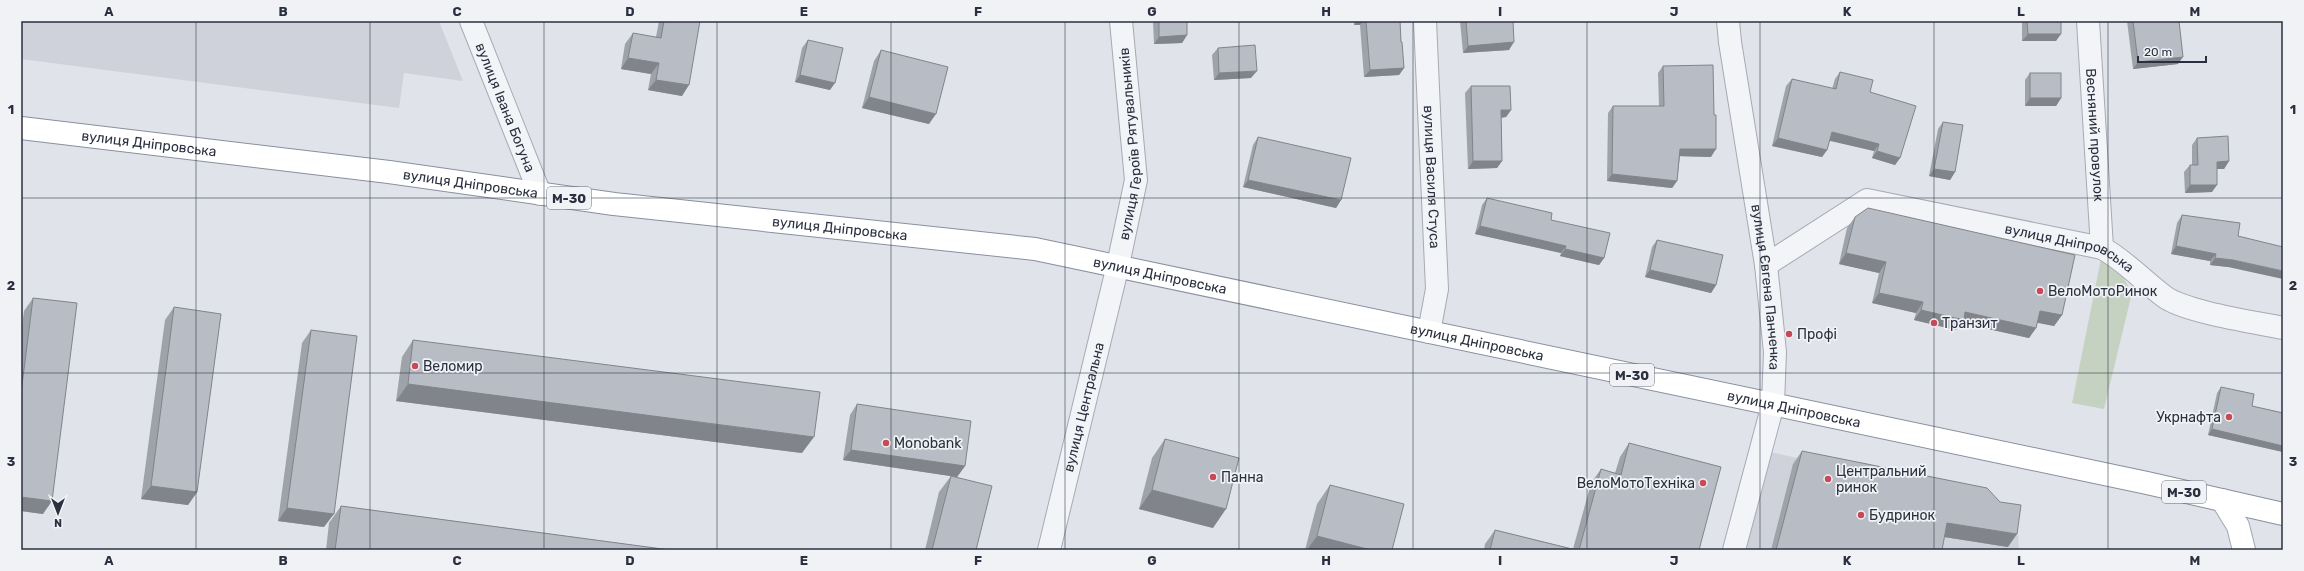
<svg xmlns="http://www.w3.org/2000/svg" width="2304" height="571" font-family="Rubik,sans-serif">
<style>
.built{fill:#cfd2da}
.green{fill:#c5d2c2}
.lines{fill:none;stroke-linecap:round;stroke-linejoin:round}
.minor-casing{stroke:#a6aab3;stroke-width:24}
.major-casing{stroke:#a0a7b4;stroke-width:24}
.highway-casing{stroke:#88909f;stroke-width:24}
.minor{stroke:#f3f4f7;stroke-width:22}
.major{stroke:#fff;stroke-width:22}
.highway{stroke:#fff;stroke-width:22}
.wall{fill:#9ea2a9}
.shaded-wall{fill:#81848a}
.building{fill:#b8bcc5;stroke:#81848a}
.grid{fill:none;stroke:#2a303f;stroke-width:1;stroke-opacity:0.55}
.poi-dot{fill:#c94a57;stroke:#f0f2f6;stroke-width:1.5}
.labels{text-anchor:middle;stroke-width:3.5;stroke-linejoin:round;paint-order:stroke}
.shield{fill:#f0f2f6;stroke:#656a76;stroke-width:1}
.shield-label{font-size:13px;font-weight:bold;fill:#2a303f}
.street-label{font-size:14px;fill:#2a303f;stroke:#f0f2f6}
.poi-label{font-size:14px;fill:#2a303f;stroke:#f0f2f6;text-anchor:start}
.neatline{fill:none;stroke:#2a303f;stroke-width:1.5}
.grid-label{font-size:13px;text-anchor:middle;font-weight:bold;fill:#2a303f}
</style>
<rect width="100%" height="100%" fill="#e0e3e9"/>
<g class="built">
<path d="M21 21H439L463 81 404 73 399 108 21 59Z"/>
<path d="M1770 452 2016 506 2019 550H1742Z"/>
</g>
<path class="green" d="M2101 259C2118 270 2127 277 2131 297L2104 409 2072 403Z"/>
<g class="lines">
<g class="minor-casing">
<g id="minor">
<path id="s1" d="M471 21 540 194"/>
<path id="s2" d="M1425 21 1437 289 1429 332"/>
<path id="s3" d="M1728 21 1730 42 1766 265 1775 352 1773 404 1734 550"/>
<path id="s4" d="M2088 21 2102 248"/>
<path id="s5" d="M1766 265 1867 200 2102 248C2126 261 2143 281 2165 297 2186 312 2254 322 2283 328"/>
<path id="s6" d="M1049 550 1118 265 1136 180 1121 21"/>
</g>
</g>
<g class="major-casing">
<path id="major" d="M2222 500 2238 526 2244 550"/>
</g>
<g class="highway-casing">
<g id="highway">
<path id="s7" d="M21 128 389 172 614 204 1035 249 2147 483 2283 514"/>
</g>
</g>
<use href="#minor" class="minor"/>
<use href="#major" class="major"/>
<use href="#highway" class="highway"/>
</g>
<g class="wall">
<path d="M659 21H700L682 96 648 90 651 74 621 69 625 44 633 33 656 37Z"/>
<path d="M1153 21H1187V35L1182 43 1154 44Z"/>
<path d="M1354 21H1400L1401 42 1404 68 1399 75 1364 77 1360 25H1354Z"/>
<path d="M1460 21H1513L1509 50 1463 53Z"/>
<path d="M2022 21H2061L2056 41H2022Z"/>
<path d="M2127 21H2179L2178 64 2133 69Z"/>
<path d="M808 40 830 90 795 82 802 48Z"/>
<path d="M1218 48 1251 78 1214 80 1212 55Z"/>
<path d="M881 50 929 124 862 108 874 61Z"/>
<path d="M1663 66 1711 157 1680 156 1677 181 1672 188 1607 181 1608 113 1613 106H1659L1658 73Z"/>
<path d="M1840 72 1870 92 1900 158 1895 165 1872 158 1874 151 1830 140 1827 150 1822 157 1772 146 1786 86 1792 79 1832 89 1835 79Z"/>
<path d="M2030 73 2061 98 2056 106H2025V80Z"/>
<path d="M1471 86 1511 110 1506 117 1501 118 1502 161 1497 168 1468 169 1465 93Z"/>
<path d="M1943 122 1955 172 1950 180 1929 176 1938 129Z"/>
<path d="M1258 137 1341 200 1336 208 1243 187 1253 145Z"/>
<path d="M2197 138 2229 161 2224 169H2217L2212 192 2185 193 2184 172 2190 165H2192V145Z"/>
<path d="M1487 198 1551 220 1604 258 1599 265 1560 256 1561 253 1475 234 1482 205Z"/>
<path d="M2182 215 2238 236 2228 267 2210 265V261L2171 254 2177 223Z"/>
<path d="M1855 217 2062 315 2054 326 2037 322 2036 328 2029 338 1961 323 1956 330 1914 320 1916 313 1872 303 1879 273 1839 264 1847 228Z"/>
<path d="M1657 240 1716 285 1711 293 1645 277 1652 247Z"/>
<path d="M33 298 43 514 21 511V332L24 311Z"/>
<path d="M174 307 197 492 188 505 141 499 165 320Z"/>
<path d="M311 330 324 527 278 521 302 343Z"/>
<path d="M413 340 802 453 396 401 402 357Z"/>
<path d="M2221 387 2252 406 2283 413V452L2208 435 2217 393Z"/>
<path d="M857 404 965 466 957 477 843 460 850 415Z"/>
<path d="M1165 439 1213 528 1139 509 1152 458Z"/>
<path d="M1629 443 1699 550H1484L1485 544 1495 530 1573 549 1591 483 1601 469 1615 473 1620 457Z"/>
<path d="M1802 451 2008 547 1944 537 1942 550H1771L1793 464Z"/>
<path d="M951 476 976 550H925L939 492Z"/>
<path d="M1330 485 1392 550H1305L1317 504Z"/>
<path d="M341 506 670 550H326L329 523Z"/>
</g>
<g class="shaded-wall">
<path d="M1357 21H1363L1360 25H1354Z"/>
<path d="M2028 34H2061L2056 41H2022Z"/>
<path d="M1187 35 1182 43 1154 44 1159 37Z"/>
<path d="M1514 42 1509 50 1463 53 1468 46Z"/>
<path d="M2183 57 2178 64 2133 69 2138 62Z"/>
<path d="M628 58 659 63 651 74 621 69Z"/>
<path d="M1404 68 1399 75 1364 77 1370 70Z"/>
<path d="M1257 71 1251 78 1214 80 1219 73Z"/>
<path d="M800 75 835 83 830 90 795 82Z"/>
<path d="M656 80 689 85 682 96 648 90Z"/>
<path d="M869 97 936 114 929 124 862 108Z"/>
<path d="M2030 98H2061L2056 106H2025Z"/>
<path d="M1501 110H1511L1506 117 1496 118Z"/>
<path d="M1832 132 1879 144 1874 151 1826 140Z"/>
<path d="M1778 138 1827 150 1822 157 1772 146Z"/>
<path d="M1680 149H1716L1711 157 1675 156Z"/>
<path d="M1877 151 1900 158 1895 165 1872 158Z"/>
<path d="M1473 161H1502L1497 168 1468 169Z"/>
<path d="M2229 161 2224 169H2211L2217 162Z"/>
<path d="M1934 169 1955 172 1950 180 1929 176Z"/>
<path d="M1612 174 1677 181 1672 188 1607 181Z"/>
<path d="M1248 180 1341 200 1336 208 1243 187Z"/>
<path d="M2190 185H2217L2212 192 2185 193Z"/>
<path d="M1480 226 1566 246 1561 253 1475 234Z"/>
<path d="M2176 246 2216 254 2210 261 2171 254Z"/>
<path d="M1565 249 1604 258 1599 265 1560 256Z"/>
<path d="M1846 253 1886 262 1879 273 1839 264Z"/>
<path d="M2215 258 2233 260 2283 271V279L2228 267 2210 265Z"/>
<path d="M1650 270 1716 285 1711 293 1645 277Z"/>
<path d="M1879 293 1923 302 1916 313 1872 303Z"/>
<path d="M1921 310 1965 312 2036 328 2029 338 1961 323 1956 330 1914 320Z"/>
<path d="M2040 311 2062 315 2054 326 2033 322Z"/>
<path d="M408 384 814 437 802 453 396 401Z"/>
<path d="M2212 429 2283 446V452L2208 435Z"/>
<path d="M851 450 965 466 957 477 843 460Z"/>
<path d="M151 486 197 492 188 505 141 499Z"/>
<path d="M1152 490 1226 509 1213 528 1139 509Z"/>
<path d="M21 497 52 501 43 514 21 511Z"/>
<path d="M287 508 334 514 324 527 278 521Z"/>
<path d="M1947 523 2017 534 2008 547 1938 536Z"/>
<path d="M1317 536 1371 550H1307Z"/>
</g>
<g class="building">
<path d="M664 21H700L689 85 656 80 659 63 628 58 633 33 661 38Z"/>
<path d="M1159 21H1187V35L1159 37Z"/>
<path d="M1366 21H1400L1401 42H1402L1404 68 1370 70Z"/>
<path d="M1466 21H1513L1514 42 1468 46Z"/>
<path d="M2027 21H2061V34H2028Z"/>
<path d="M2133 21H2179L2183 57 2138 62Z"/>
<path d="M808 40 843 48 835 83 800 75Z"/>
<path d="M1255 45 1257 71 1219 73 1218 48Z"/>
<path d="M881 50 948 67 936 114 869 97Z"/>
<path d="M1713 65 1714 115H1716V149H1680L1677 181 1612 174 1613 106H1664L1663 66Z"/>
<path d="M1840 72 1873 80 1870 92 1916 106 1900 158 1877 151 1879 144 1832 132 1827 150 1778 138 1792 79 1836 89Z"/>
<rect x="2030" y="73" width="31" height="25"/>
<path d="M1471 86H1510L1511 110H1501L1502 161H1473Z"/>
<path d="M1943 122 1963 125 1955 172 1934 169Z"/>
<path d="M2228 136 2229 161 2217 162V185H2190V165H2198L2197 138Z"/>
<path d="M1258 137 1351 158 1341 200 1248 180Z"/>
<path d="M1487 198 1552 213 1551 220 1610 233 1604 258 1565 249 1566 246 1480 226Z"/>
<path d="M1868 208 2075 255 2062 315 2040 311 2036 328 1965 312 1964 320 1921 310 1923 302 1879 293 1886 262 1846 253 1855 217Z"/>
<path d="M2182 215 2240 223 2238 236 2283 247V271L2233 260 2215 258 2216 254 2176 246Z"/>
<path d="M1657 240 1723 255 1716 285 1650 270Z"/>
<path d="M33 298 77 303 52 501 21 497V393Z"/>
<path d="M174 307 221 314 197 492 151 486Z"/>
<path d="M311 330 357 336 334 514 287 508Z"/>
<path d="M413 340 820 392 814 437 408 384Z"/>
<path d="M2221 387 2254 394 2252 406 2283 413V446L2212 429Z"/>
<path d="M857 404 971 421 965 466 851 450Z"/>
<path d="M1165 439 1239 458 1226 509 1152 490Z"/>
<path d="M1629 443 1721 467 1699 550H1579L1601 469 1621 475Z"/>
<path d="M1802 451 1987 488 2000 502 2021 505 2017 534 1947 523 1942 550H1776Z"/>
<path d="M951 476 992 486 976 550H932Z"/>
<path d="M1330 485 1404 504 1392 550H1371L1317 536Z"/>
<path d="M341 506 670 550H335Z"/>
<path d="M1495 530 1576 550H1490Z"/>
</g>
<path class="grid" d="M196 21V550M370 21V550M544 21V550M717 21V550M891 21V550M1065 21V550M1239 21V550M1413 21V550M1587 21V550M1760 21V550M1934 21V550M2108 21V550M21 198H2283M21 373H2283"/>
<g class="poi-dot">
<circle cx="2040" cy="291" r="4"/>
<circle cx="1934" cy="323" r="4"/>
<circle cx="1789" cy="334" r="4"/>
<circle cx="415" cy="366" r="4"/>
<circle cx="2229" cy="417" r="4"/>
<circle cx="886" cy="443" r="4"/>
<circle cx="1213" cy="477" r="4"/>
<circle cx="1828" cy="479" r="4"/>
<circle cx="1703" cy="483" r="4"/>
<circle cx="1861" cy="515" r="4"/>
</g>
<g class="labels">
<g class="shield">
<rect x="547" y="187" width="44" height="22" rx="3"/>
<rect x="1610" y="364" width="44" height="22" rx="3"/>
<rect x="2162" y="481" width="44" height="22" rx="3"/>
</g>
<g class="shield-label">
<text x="569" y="203">М-30</text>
<text x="1632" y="380">М-30</text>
<text x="2184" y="497">М-30</text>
</g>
<g class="street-label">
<text dy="5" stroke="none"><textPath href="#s1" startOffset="93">вулиця Івана Богуна</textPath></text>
<text dy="5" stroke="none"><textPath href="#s4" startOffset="114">Весняний провулок</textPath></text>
<text dy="5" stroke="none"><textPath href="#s7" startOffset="129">вулиця Дніпровська</textPath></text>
<text dy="5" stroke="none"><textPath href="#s6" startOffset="416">вулиця Героїв Рятувальників</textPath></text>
<text dy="5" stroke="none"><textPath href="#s2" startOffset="156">вулиця Василя Стуса</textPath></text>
<text dy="5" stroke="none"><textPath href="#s7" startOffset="453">вулиця Дніпровська</textPath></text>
<text dy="5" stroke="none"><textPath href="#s7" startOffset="825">вулиця Дніпровська</textPath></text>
<text dy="5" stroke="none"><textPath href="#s5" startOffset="329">вулиця Дніпровська</textPath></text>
<text dy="5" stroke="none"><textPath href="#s7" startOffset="1149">вулиця Дніпровська</textPath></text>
<text dy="5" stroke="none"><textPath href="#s3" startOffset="269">вулиця Євгена Панченка</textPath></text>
<text dy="5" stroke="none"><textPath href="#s7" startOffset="1473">вулиця Дніпровська</textPath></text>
<text dy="5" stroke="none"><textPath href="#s6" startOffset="147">вулиця Центральна</textPath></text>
<text dy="5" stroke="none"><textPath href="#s7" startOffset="1797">вулиця Дніпровська</textPath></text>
</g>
<g class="poi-label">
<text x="2048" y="296">ВелоМотоРинок</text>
<text x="1942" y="328">Транзит</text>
<text x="1797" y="339">Профі</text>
<text x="423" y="371">Веломир</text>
<text x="2221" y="422" text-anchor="end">Укрнафта</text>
<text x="894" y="448">Monobank</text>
<text x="1836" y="476">Центральний<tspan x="1836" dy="16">ринок</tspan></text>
<text x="1221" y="482">Панна</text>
<text x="1695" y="488" text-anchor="end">ВелоМотоТехніка</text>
<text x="1869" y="520">Будринок</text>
</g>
</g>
<rect width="2304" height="571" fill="none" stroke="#f0f2f6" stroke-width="44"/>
<g transform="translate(58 513) rotate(180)" stroke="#f0f2f6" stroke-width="3" paint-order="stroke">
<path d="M0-3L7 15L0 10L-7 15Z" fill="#2a303f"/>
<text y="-6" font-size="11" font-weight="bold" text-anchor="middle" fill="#2a303f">N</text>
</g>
<path d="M2138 56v6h68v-6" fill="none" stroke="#2a303f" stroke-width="2"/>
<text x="2144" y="56" font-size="12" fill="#2a303f" stroke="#f0f2f6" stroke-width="3" paint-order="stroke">20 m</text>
<rect x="22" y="22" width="2260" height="527" class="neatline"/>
<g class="grid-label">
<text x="109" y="16">A</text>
<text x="283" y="16">B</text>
<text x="457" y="16">C</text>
<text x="630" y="16">D</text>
<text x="804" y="16">E</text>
<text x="978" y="16">F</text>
<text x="1152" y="16">G</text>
<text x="1326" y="16">H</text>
<text x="1500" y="16">I</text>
<text x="1674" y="16">J</text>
<text x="1847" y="16">K</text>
<text x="2021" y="16">L</text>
<text x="2195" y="16">M</text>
<text x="11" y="114">1</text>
<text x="2293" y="114">1</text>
<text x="11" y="290">2</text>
<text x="2293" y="290">2</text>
<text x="11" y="466">3</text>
<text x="2293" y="466">3</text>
<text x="109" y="565">A</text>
<text x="283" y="565">B</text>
<text x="457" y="565">C</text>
<text x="630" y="565">D</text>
<text x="804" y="565">E</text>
<text x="978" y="565">F</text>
<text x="1152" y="565">G</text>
<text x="1326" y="565">H</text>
<text x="1500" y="565">I</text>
<text x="1674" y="565">J</text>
<text x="1847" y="565">K</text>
<text x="2021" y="565">L</text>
<text x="2195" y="565">M</text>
</g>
</svg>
